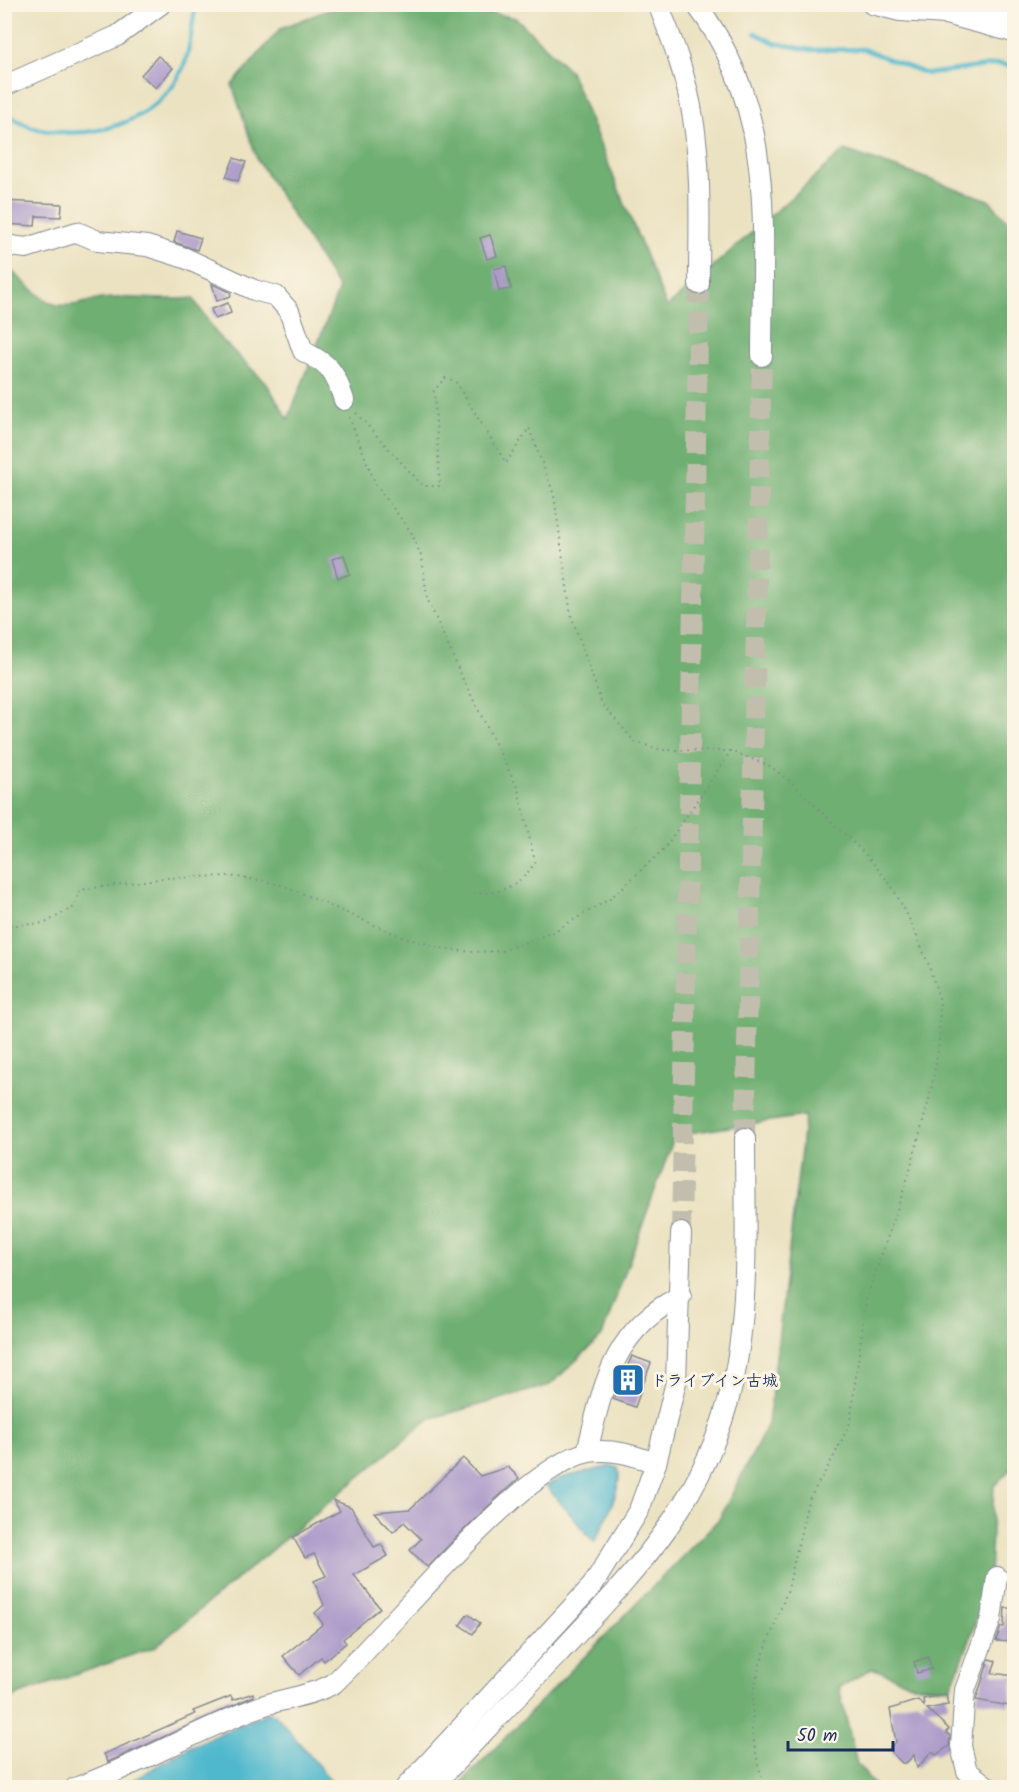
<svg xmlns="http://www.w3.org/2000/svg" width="1019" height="1792" font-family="Kalam,'Klee One',sans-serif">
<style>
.forest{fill:#6faf72;stroke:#456f68;stroke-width:1.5}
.water{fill:#4fb8cd;stroke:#357496;stroke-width:1.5}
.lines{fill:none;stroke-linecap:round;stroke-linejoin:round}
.stream{stroke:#4fb8cd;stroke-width:4.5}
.building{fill:#ad9cca}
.minor-tunnel{stroke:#c1bead;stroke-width:20;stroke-dasharray:20 10;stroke-linecap:butt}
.minor-casing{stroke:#838890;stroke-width:22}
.path{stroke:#838890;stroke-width:2;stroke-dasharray:1.5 4.5;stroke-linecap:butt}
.minor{stroke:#fff;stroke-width:20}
.labels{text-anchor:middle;stroke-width:6;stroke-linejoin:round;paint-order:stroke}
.poi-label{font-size:16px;font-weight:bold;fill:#1b2f5e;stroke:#fcf5e5;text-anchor:start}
</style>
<rect width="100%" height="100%" fill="#fcf5e5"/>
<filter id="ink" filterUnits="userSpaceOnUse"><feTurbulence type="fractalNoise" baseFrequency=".0167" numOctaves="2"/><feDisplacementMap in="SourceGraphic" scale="12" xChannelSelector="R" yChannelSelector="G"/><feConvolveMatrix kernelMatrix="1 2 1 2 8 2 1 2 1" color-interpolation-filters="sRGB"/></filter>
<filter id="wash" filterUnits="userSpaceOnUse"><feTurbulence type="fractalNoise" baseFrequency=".008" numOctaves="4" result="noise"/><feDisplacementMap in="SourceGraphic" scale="24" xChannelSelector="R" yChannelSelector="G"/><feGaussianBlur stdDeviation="1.35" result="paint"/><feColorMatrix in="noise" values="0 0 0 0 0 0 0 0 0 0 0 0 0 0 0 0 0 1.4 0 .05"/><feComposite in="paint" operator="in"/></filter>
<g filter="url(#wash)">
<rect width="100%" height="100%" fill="#ebe2c1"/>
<path class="forest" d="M344 4 451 5 516 18 570 71 667 307 845 150 989 200 1014 228V1466L994 1486 990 1577 966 1651 950 1688 916 1686 872 1668 839 1688 857 1764 876 1787H457L719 1519 768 1424 805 1116 675 1135 602 1336 550 1385 429 1419 155 1647 20 1694 5 1704 4 264C16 274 38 297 51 303 66 309 82 303 96 300 128 294 161 302 193 298L218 336 267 384 288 419 339 289 257 159 232 85 281 28Z"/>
<g class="water">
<path d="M612 1466 618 1468C624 1484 603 1527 594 1542L546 1486 561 1478Z"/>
<path d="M267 1713 275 1714 337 1788H113L135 1779 192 1746Z"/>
</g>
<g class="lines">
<g class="stream">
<path d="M755 33 775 43 811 50 863 49 927 74 1000 64 1014 67"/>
<path d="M4 114C13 117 20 123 29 126 87 145 162 123 185 63 191 46 192 23 196 4"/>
</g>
</g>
<g id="blocks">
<g class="building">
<path d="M158 56 173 68 156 88 141 75Z"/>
<path d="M234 158 246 162 238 181 226 177Z"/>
<path d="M4 201 62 204 61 217 36 216 35 226 4 224Z"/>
<path d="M177 231 201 238 197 250 174 242Z"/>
<path d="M490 235 497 256 487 259 480 238Z"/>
<path d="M506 266 511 289 499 291 494 269Z"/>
<path d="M212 284 230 292 231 296 217 301Z"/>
<path d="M228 303 231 313 215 319 211 309Z"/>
<path d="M344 555 350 574 338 578 332 559Z"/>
<path d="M632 1356 651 1363 635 1407 613 1399Z"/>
<path d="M463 1458 480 1476 508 1467 519 1478 485 1509 427 1567 410 1550 421 1539 404 1522 393 1532 374 1512 410 1509Z"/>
<path d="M333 1500 351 1507 374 1547 381 1544 388 1556 354 1575 380 1608 343 1639 346 1643 324 1661 321 1657 299 1675 283 1656 323 1624 315 1613 324 1605 314 1581 326 1576 314 1554 305 1558 293 1537 340 1511Z"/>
<path d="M1005 1608H1014V1642L996 1641 1001 1627H1004Z"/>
<path d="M468 1614 480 1623 473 1634 460 1625Z"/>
<path d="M928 1657 932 1669 917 1673 914 1662Z"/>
<path d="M989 1659 996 1661 992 1673 1014 1676 1009 1706 976 1700Z"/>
<path d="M253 1693 254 1696 108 1762 104 1754 195 1714 193 1711 231 1696 233 1700Z"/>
<path d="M946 1694 948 1705 927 1709 949 1729 946 1732 950 1736 949 1746 936 1755 932 1752 917 1768 914 1755 906 1763H902L892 1753 891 1747 896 1742 890 1709 918 1700 924 1706 923 1699Z"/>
</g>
</g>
</g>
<g filter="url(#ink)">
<use href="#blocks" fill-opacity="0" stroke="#838890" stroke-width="1.5"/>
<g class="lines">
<g class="minor-tunnel">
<path d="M745 1138 762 356"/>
<path d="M681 1233 699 284"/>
</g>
<g class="minor-casing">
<g id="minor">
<path d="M658 4C673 42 687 78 693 118 702 172 699 229 699 284"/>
<path d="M696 4C778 112 762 229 762 356"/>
<path d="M872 4 900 11 946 14 1014 32"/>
<path d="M982 4 1014 24"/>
<path d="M4 86 117 36 161 4"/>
<path d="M4 245 26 248 77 232 98 241 147 246 185 258 254 290 276 296 289 311 303 351C330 365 335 371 344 400"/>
<path d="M587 1452C603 1386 613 1329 681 1296"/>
<path d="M75 1788C139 1765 198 1729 262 1706 286 1698 310 1696 333 1684 390 1631 521 1465 589 1452 613 1448 635 1456 656 1463"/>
<path d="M405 1788 592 1586 639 1510 656 1463 676 1382 681 1233"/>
<path d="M431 1788C473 1743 516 1698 559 1653 639 1568 706 1500 733 1382 750 1305 745 1216 745 1138"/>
<path d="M989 1788 967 1771 961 1746 965 1690 991 1619 997 1577"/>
</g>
</g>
<g class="path">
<path d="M356 413 423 486H440L434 391 445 378 455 381 506 463 529 428 554 495 571 615 602 704 635 742 662 750 731 751 770 766 792 783 868 857 891 885 908 916 928 963 940 1001 939 1044 930 1096 908 1177 866 1300 850 1423 833 1458 808 1501 788 1589 760 1664 753 1694 752 1731 758 1765 766 1788"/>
<path d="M349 417 376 485 411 532 422 558 427 598 461 675 518 789 535 862C522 885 499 895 473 893"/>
<path d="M4 926 45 923 74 907 80 890 165 878 229 876 258 880 285 886 402 937 442 948 471 952 501 951 551 933 611 898 664 849 731 751"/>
</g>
<use href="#minor" class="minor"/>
</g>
</g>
<defs>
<g id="building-square" transform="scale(1.725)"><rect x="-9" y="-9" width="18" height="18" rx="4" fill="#1f6fb2" stroke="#fcf5e5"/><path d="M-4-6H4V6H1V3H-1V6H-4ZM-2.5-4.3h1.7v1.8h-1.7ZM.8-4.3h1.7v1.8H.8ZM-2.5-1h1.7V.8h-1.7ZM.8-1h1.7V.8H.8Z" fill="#fff"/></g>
</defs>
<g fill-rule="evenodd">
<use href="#building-square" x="628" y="1380"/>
</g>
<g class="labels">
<g class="poi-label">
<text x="651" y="1386">ドライブイン古城</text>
</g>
</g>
<rect width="1019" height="1792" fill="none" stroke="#fcf5e5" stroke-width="24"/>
<path d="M788 1741v9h105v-9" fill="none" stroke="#1b2f5e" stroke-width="3"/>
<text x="797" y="1741" font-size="18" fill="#1b2f5e" stroke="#fcf5e5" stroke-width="4.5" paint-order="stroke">50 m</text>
</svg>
